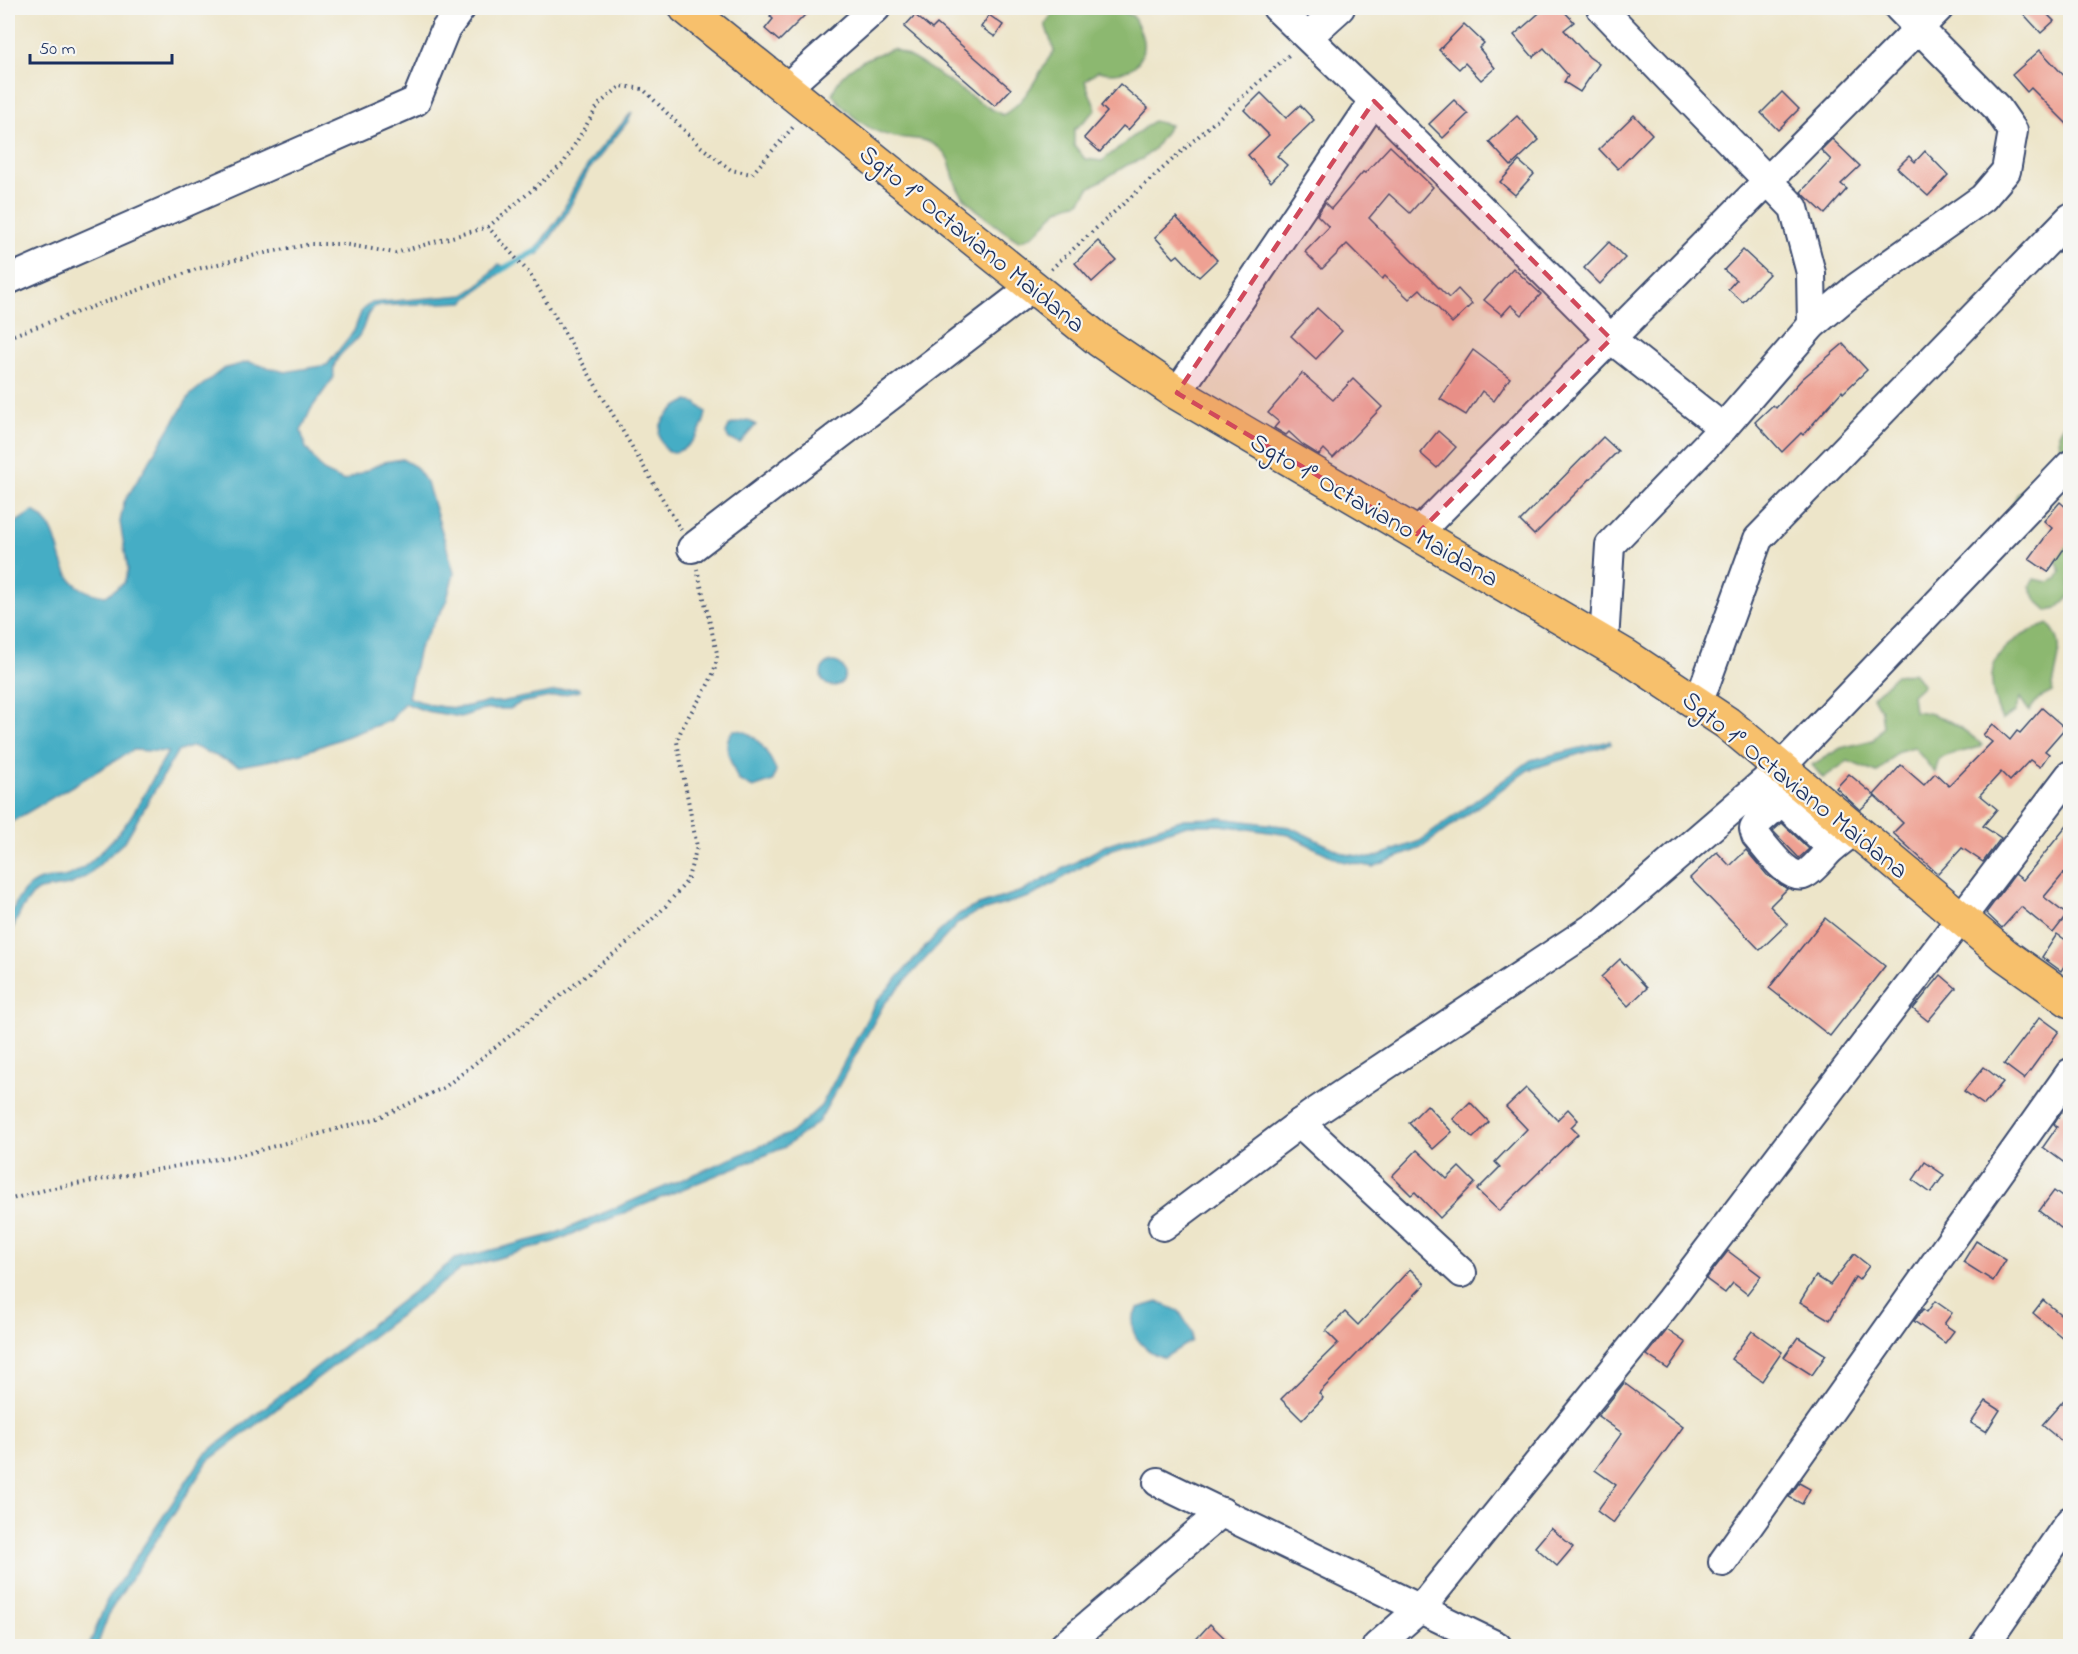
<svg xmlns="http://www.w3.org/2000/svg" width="2078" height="1654" font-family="'Indie Flower',sans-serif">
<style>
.forest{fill:#8cb870;stroke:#547467;stroke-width:1.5}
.water{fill:#45adc5;stroke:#306e92;stroke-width:1.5}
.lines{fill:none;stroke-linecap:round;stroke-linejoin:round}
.stream{stroke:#45adc5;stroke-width:6}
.building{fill:#eea193}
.minor-casing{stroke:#3a4a6e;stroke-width:32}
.major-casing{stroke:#3a4a6e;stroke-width:36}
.path{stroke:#3a4a6e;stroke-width:4;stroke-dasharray:1.5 4.5;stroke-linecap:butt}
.minor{stroke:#fff;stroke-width:28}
.major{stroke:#f7c06c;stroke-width:33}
.marked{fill:#d1495b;fill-opacity:0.2;stroke:#d1495b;stroke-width:4.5;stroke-dasharray:12 8;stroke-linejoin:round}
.labels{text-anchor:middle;stroke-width:4.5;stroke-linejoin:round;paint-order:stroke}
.street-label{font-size:26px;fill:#1b2f5e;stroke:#f6f6f2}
</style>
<rect width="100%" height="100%" fill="#f6f6f2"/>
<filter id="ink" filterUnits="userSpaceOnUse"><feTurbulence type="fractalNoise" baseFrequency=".0167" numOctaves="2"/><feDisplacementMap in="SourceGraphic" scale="12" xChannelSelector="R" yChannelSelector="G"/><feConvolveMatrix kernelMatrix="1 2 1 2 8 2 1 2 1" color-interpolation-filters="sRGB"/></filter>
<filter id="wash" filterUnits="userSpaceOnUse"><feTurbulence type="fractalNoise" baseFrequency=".008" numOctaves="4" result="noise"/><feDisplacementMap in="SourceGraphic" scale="24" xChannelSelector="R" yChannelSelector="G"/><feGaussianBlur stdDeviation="1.35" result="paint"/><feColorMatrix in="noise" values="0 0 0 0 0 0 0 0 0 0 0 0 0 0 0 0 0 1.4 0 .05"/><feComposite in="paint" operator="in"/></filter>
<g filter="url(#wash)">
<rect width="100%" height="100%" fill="#ede5c9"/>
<g class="forest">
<path d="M1057 8 1119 10 1133 16C1137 25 1145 38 1143 48 1141 72 1117 76 1098 71L1085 81 1096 110 1074 130V145L1085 159 1102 161 1153 121 1170 125 1154 149 1142 159 1127 165 1089 188 1080 202C1042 209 1050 233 1019 241 1005 233 968 205 960 192 950 177 954 159 939 148 925 137 912 139 895 137 868 132 849 115 832 94 842 67 867 57 893 49 933 65 964 97 1003 115 1030 99 1037 73 1054 51L1045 24Z"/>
<path d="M2070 416V462L2009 511 2017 495 2052 462 2060 449 2059 433Z"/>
<path d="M2070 543V596L2056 609 2048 611 2036 600 2030 586 2034 579 2049 582 2057 579 2061 572 2054 557 2062 545Z"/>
<path d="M2048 624C2069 644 2055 666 2052 692L2038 699 2029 711 2020 698 2015 712 2002 720C1979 667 1995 643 2048 624Z"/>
<path d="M1913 673 1923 685 1912 695 1914 711C1939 712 1964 728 1982 745 1968 753 1954 751 1939 759L1935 773 1914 747 1899 751 1877 773 1848 761 1823 778 1812 765 1841 748 1873 740 1883 727 1881 711 1873 697 1896 675Z"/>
</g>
<g class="water">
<path d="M632 112 629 120 588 171 564 218 539 254H535L534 251 561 215 576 183 594 156Z"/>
<path d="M499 264 503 266 504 270 463 302 376 306C364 314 367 323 360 334 354 344 344 349 338 358 333 364 333 370 334 377L311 409 301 431 306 448 323 471 344 481 384 462 402 459 416 467 427 483 447 548 454 573 446 603 419 648 408 697C425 704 444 710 463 707 477 705 486 700 500 702L567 689 578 688 580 691 520 703 510 709H484L461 717 426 711 404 703 391 720 302 753 267 761 239 766 193 746 177 752 125 841 87 876 70 885 39 890 34 893 22 909 8 938C7 916 19 885 44 879 51 877 60 879 67 876 84 871 102 851 114 838 135 817 152 778 168 752L133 750 8 824V535L15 523 33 511C74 533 43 588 106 596L124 583 128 570 120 522 124 502 190 395 223 369 248 362 285 372 327 365 354 331 362 310 371 303 464 295 478 286Z"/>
<path d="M687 401 696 403 706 412C704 429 688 455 668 452 648 431 666 411 687 401Z"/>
<path d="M747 420 756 425 740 443 729 439 726 433 730 425Z"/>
<circle cx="833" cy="674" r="12"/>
<path d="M734 730C755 729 768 753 776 770L773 781 753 788 738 780C732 763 719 743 734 730Z"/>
<path d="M1610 741 1611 744 1528 770 1421 848 1373 867 1341 861 1289 835 1221 825H1187L1112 849 1032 896 975 913 958 923 884 1004 819 1121 785 1147 553 1242 461 1269 208 1461 110 1611 97 1646H89L107 1600 205 1454 455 1259 552 1235 791 1133 821 1106 876 1002 937 934 959 914 976 906 1025 890 1108 844 1184 819 1221 818 1290 827 1345 854 1372 858 1420 841 1531 760Z"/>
<path d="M1158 1302 1179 1311 1192 1332 1191 1341 1164 1358C1143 1351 1122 1330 1138 1308Z"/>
</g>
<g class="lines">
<path class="stream" d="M499 271 540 249"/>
</g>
<g id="blocks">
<g class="building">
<path d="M778 8H812L779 41 765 29 773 19 770 16Z"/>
<path d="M1545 8H1561L1574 22 1564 30 1589 57 1599 64 1580 92 1564 82 1568 75 1544 48 1533 57 1514 35Z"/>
<path d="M2018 8H2041L2054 21 2041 33Z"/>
<path d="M915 15 932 29 937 24 1011 89 995 106 904 27Z"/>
<path d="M989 15 1003 25 995 37 981 27Z"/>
<path d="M1464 24 1484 43 1479 48 1495 68 1481 80 1465 63 1459 69 1439 50Z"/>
<path d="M2040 50 2070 82V127L2031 88 2027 92 2012 75Z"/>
<path d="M1120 84 1148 108 1128 130 1123 126 1100 152 1084 138 1107 112 1101 106Z"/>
<path d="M1782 92 1799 109 1778 130 1761 113Z"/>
<path d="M1261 93 1286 118 1300 105 1314 120 1277 156 1287 165 1271 182 1248 155 1269 135 1244 110Z"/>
<path d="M1454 100 1468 114 1443 138 1429 124Z"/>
<path d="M1634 115 1652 134 1618 169 1599 149Z"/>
<path d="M1517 116 1539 140 1511 166 1489 142Z"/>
<path d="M1832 139 1860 166 1841 184 1847 189 1825 214 1801 192 1831 160 1821 150Z"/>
<path d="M1390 146 1433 187 1410 213 1389 194 1369 218 1449 298 1458 289 1472 304 1452 323 1420 289 1409 299 1385 276 1382 279 1347 244 1322 269 1305 252 1329 227 1317 215 1325 203 1331 209 1363 172 1365 173Z"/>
<path d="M1925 151 1948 175 1928 196 1897 168 1909 156 1915 162Z"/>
<path d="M1519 161 1534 174 1515 195 1500 182Z"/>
<path d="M1176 217 1217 260 1199 277 1178 255 1174 258 1155 237Z"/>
<path d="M1098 241 1116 260 1092 282 1075 263Z"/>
<path d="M1609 242 1625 258 1600 284 1584 268Z"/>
<path d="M1743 250 1769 274 1743 302 1728 289 1736 280 1724 270Z"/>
<path d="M1513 268 1541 294 1522 315 1511 305 1502 315 1484 300Z"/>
<path d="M1317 308 1342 331 1316 359 1291 336Z"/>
<path d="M1843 344 1867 370 1843 393 1842 391 1803 435 1801 433 1782 452 1755 422 1773 405 1776 408 1802 379Z"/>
<path d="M1473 350 1510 378 1494 401 1482 391 1466 415 1440 399Z"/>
<path d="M1302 373 1333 400 1353 379 1382 407 1333 458 1324 449 1319 455 1303 445 1289 432 1286 435 1274 428 1279 422 1268 413Z"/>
<path d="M1438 431 1456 447 1437 468 1420 453Z"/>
<path d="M1603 437 1618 451 1534 535 1520 521Z"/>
<path d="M2060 502 2070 511V540L2048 572 2029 559 2052 528 2044 521Z"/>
<path d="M2042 708 2065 728 2045 751 2049 754 2040 767 2030 760 2010 781 2001 772 1980 795 1997 809 1983 826 2001 838 1983 862 1962 848 1938 874 1893 833 1903 823 1875 796 1860 810 1836 788 1849 774 1874 795 1901 765 1924 785 1935 773 1949 786 1992 742 1983 735 1993 724 2010 740 2017 731 2020 733Z"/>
<path d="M2070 822V866L2044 897 2067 915 2053 933 2021 907 2002 928 1986 913 2015 874 2023 880Z"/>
<path d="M1782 823 1809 849 1799 858 1773 831Z"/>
<path d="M1746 850 1767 875 1787 889 1770 906 1787 924 1760 950 1690 878 1717 852 1730 866Z"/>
<path d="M1825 918 1885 966 1830 1036 1769 988Z"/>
<path d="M2057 934 2070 943V957L2061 971 2042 957Z"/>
<path d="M1620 959 1647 988 1628 1006 1601 977Z"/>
<path d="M1941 975 1956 988 1928 1021 1913 1009Z"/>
<path d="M2040 1017 2059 1031 2024 1079 2004 1064Z"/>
<path d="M1984 1067 2003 1082 1984 1105 1964 1091Z"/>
<path d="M1526 1088 1557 1120 1568 1109 1578 1120 1571 1127 1578 1134 1499 1211 1477 1190 1500 1167 1495 1162 1527 1129 1506 1107Z"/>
<path d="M1470 1102 1489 1122 1473 1138 1453 1119Z"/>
<path d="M1427 1105 1452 1132 1433 1149 1409 1123Z"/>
<path d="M2070 1108V1167L2043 1147 2057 1127 2054 1124 2062 1112 2066 1115Z"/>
<path d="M1417 1150 1447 1179 1459 1167 1475 1183 1440 1218 1415 1192 1411 1195 1392 1176Z"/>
<path d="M1925 1162 1944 1175 1931 1193 1913 1180Z"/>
<path d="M2054 1191 2070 1203V1235L2039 1211Z"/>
<path d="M1976 1241 2006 1260 1993 1281 1963 1262Z"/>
<path d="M1728 1251 1761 1276 1747 1294 1733 1283 1725 1293 1706 1279Z"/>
<path d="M1854 1254 1869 1266 1859 1280 1855 1277 1830 1320 1800 1302 1816 1276 1830 1285Z"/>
<path d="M1410 1269 1425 1284 1319 1393 1323 1398 1302 1420 1281 1399 1338 1343 1326 1331 1345 1312 1358 1325Z"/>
<path d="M2043 1300 2070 1322V1344L2033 1313Z"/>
<path d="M1935 1301 1952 1313 1944 1324 1954 1331 1945 1343 1914 1321 1923 1309 1927 1312Z"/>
<path d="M1667 1330 1686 1343 1668 1369 1647 1355Z"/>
<path d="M1752 1331 1782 1352 1762 1381 1731 1359Z"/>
<path d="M1798 1337 1826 1355 1812 1375 1784 1357Z"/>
<path d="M1624 1383 1683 1427 1613 1523 1597 1511 1616 1485 1595 1470 1622 1433 1598 1416Z"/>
<path d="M2070 1393V1435L2064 1443 2042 1425Z"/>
<path d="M1986 1401 2000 1410 1986 1432 1971 1423Z"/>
<path d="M1799 1483 1810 1489 1802 1504 1789 1497Z"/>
<path d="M1551 1528 1573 1547 1557 1566 1535 1547Z"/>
<path d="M1210 1624 1234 1647H1189Z"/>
</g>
</g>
</g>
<g filter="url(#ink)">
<use href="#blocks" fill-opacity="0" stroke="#3a4a6e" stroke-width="1.5"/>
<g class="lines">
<g class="minor-casing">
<g id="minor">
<path d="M1277 8 1374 101 1611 339 1723 428"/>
<path d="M1601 8 1794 208 1811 273 1812 325"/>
<path d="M1309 36 1340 8"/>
<path d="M786 88 876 8"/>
<path d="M8 280 416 101 445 30 461 8"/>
<path d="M1177 393 1374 101"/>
<path d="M1417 534 1939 8"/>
<path d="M692 548 1032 287"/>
<path d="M1604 642 1610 545 1723 428 1812 325 1856 288 1983 198 2006 171 2013 131 1997 108 1899 8"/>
<path d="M1698 704 1758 539 2070 218"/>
<path d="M1795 788 1782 801 1832 848 1846 837"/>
<path d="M1782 801 1758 822 1754 829 1756 836C1766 847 1790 883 1805 874 1815 869 1824 855 1832 848"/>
<path d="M1300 1123 1462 1273"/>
<path d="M1163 1226 1311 1115 1600 923 1780 768 2070 465"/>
<path d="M1158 1482 1497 1646"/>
<path d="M1723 1562 2070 1073"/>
<path d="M1064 1646 1222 1512"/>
<path d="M1377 1646 1421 1608 1670 1300 2070 775"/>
<path d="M1984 1646 2070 1521"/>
</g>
</g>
<g class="major-casing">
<path id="major" d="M686 8 1099 340 1177 393 1626 656 1727 723 2005 955 2070 1001"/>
</g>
<g class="path">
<path d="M488 227 563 164 599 104 621 86 643 89 700 146 731 170 752 174 794 126"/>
<path d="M1051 269 1291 53"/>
<path d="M8 337 197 269 265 253 311 244H343L395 253 488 227 530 274 681 530"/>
<path d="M8 1200 48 1189 245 1154 378 1118 445 1087 626 944 664 908 687 881 697 847 677 742C685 711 717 686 717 653L697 569"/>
</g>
<use href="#minor" class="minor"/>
<use href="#major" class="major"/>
</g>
</g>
<path class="marked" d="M1374 101 1611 339 1417 534 1177 393Z"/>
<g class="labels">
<g class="street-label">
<text transform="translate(973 238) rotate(39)" y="9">Sgto 1° Octaviano Maidana</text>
<text transform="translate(1375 509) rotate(30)" y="9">Sgto 1° Octaviano Maidana</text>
<text transform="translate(1796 784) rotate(39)" y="9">Sgto 1° Octaviano Maidana</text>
</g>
</g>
<rect width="2078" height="1654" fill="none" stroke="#f6f6f2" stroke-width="30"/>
<path d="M30 54v9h142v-9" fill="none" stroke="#1b2f5e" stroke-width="3"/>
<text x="39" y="54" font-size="18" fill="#1b2f5e" stroke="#f6f6f2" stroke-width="4.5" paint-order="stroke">50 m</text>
</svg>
